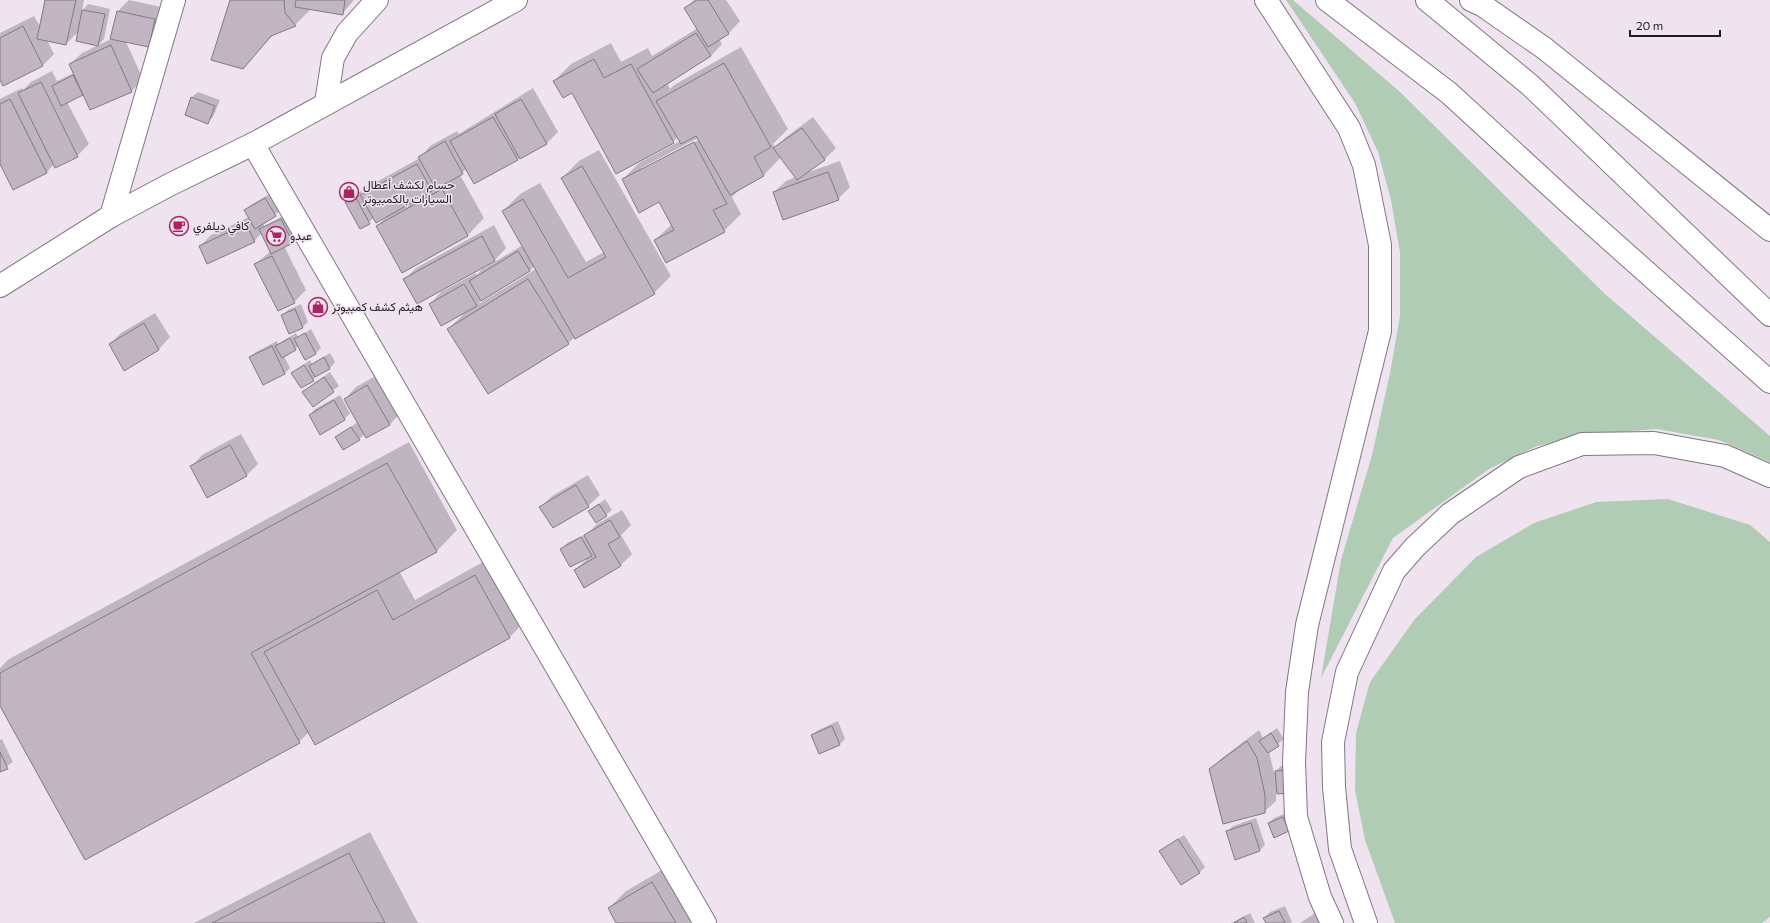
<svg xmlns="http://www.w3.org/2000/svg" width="1770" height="923" font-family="Commissioner,Vazirmatn,sans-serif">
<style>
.green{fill:#b1ccb5}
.shadow{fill:#0003;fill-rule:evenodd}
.building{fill:#c1b5c2;stroke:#837884}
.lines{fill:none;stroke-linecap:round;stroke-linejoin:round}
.minor-casing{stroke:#817682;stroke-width:24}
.highway-casing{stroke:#817682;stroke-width:24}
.minor{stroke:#fff;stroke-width:22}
.highway{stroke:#fff;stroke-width:22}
.labels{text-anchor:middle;stroke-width:3;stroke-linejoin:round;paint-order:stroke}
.poi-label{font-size:12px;fill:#211c21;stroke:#efe3f0;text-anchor:start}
</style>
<rect width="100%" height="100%" fill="#efe3f0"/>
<g class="green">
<path d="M1286 0H1293L1400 92 1605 294 1770 436V462L1719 440 1657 429 1594 434 1537 446 1489 469 1393 538 1321 678 1341 560 1372 455 1390 373 1400 316V253L1391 200 1378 152 1355 103Z"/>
<path d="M1668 499 1750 525 1770 542V917L1762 923H1395L1365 840 1355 790 1356 733 1370 682 1415 619 1476 557 1534 523 1596 502Z"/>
</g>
<g class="shadow">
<path d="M46 0H84L82 11 88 4 110 9 104 39 98 45 79 31 66 44 47 40 54 54 43 65 4 85 0 78V33L34 16 41 28Z"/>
<path d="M129 0 166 8 160 35 149 46 126 42 143 79 132 91 91 109 84 93 67 102 89 144 77 156 54 164 47 172 14 188 0 161V99L22 88 23 90 31 82 52 71 57 81 74 73 70 64 82 53 111 39 118 11Z"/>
<path d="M231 0H354L342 14 311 9 295 25 275 33 243 68Z"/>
<path d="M694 0H726L740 21 729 33 719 39 722 44 711 56 667 83 670 89 674 85 741 47 788 129 773 144 775 148 786 137 813 117 836 148 825 159 806 173 840 161 850 187 838 199 774 192 786 181 796 177 781 157 764 175 741 188 732 197 741 214 724 231 655 240 672 224 660 200 623 179 639 163 680 141 678 137 673 142 554 81 571 64 611 43 621 62 648 48 652 56 698 28 686 8ZM698 138 699 140 641 170V168Z"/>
<path d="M533 88 558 132 547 143 517 159 466 169 460 175 484 218 468 235 402 272 377 226 388 215 374 218 360 228 346 202 361 191 362 195 373 184 420 158 430 146 457 131 459 134Z"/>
<path d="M198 92 220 100 213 117 208 122 186 114 192 97Z"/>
<path d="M599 150 671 276 654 293 575 337 568 343 448 329 466 312 430 304 441 292 476 273 477 275 481 270 523 245 503 211 520 194 540 183 586 262 604 252 562 178 579 161ZM534 266 536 269 478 304 483 298 529 272Z"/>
<path d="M271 193 281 210 263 223 264 226 287 214 298 237 292 243 284 246 306 290 294 302 278 310 255 264 271 251 262 233 254 241 200 246 211 235 249 217 245 210 251 205Z"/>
<path d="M494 225 506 248 495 260 418 302 405 279 416 268Z"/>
<path d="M301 304 308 322 302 328 282 315 288 310Z"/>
<path d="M155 313 170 337 159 349 124 369 110 344 121 333Z"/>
<path d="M311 329 321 348 316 353 299 346 284 356 290 368 285 373 263 384 250 357 256 352 277 341 278 344 296 333 298 337Z"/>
<path d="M330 353 335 362 330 368 318 374 313 380 292 373 310 360 312 364Z"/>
<path d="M330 372 339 386 313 405 303 392Z"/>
<path d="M379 374 401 413 390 424 367 437 365 434 359 439 336 437 358 422 345 399 356 387Z"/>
<path d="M340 395 350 413 345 419 321 433 310 415 315 409Z"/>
<path d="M241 434 258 464 247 475 191 467 202 455Z"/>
<path d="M409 442 457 530 436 552 399 571 415 600 497 554 531 615 510 637 316 744 309 732 299 742 0 704V668L9 659Z"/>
<path d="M588 475 600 495 588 506 541 507 552 496Z"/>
<path d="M605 499 612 510 606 515 589 512Z"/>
<path d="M622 510 631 525 621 535 632 554 620 566 575 570 588 558 562 549 567 543 588 533 597 524Z"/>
<path d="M838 721 845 739 840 744 820 753 812 735 818 730Z"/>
<path d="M1277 728 1284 739 1269 751 1274 773 1281 766 1293 765 1289 792 1276 793V801L1264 812 1210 769 1222 758 1259 730 1263 738Z"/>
<path d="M2 739 13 762 0 771V740Z"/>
<path d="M1289 812V830L1269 823 1274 818Z"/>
<path d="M1256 818 1265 845 1260 850 1236 858 1227 832 1233 826Z"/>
<path d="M370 832 418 923H194Z"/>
<path d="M1184 835 1205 867 1199 873 1160 851Z"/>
<path d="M669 866 702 923H618L609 908 626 891Z"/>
<path d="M1285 906 1292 922 1291 923H1267L1264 918 1270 912Z"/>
<path d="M1318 911 1326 923H1300Z"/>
<path d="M1250 913 1255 923H1231Z"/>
</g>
<g class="building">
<path d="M45 0H76L66 45 37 39Z"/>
<path d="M230 0H284L285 13 296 26 271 36 243 69 211 60Z"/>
<path d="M296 0H345L343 15 295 7Z"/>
<path d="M697 0H708L729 34 708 47 684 8Z"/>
<path d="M82 10 105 14 98 46 76 41Z"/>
<path d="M117 11 155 19 149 47 110 39Z"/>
<path d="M23 26 43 66 3 86 0 80V38Z"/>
<path d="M696 33 711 56 653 93 637 69Z"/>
<path d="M111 45 132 92 90 110 69 64Z"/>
<path d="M594 59 604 78 631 64 674 143 616 174 572 93 563 98 553 81Z"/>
<path d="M724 63 771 147 754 157 764 176 730 195 696 136 681 144 656 101Z"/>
<path d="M73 75 83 95 61 106 52 86Z"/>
<path d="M41 82 78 157 55 168 18 93Z"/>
<path d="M191 97 215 106 208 124 185 115Z"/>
<path d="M10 99 47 173 13 190 0 164V104Z"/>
<path d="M521 99 547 144 520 159 495 114Z"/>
<path d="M493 117 518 160 474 184 450 141Z"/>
<path d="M802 128 825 160 797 180 773 148Z"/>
<path d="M445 141 463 174 436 189 418 157Z"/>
<path d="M694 142 727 204 713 210 725 232 666 263 654 240 674 230 659 202 639 213 622 179Z"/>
<path d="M417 164 432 191 376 223 360 195Z"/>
<path d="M582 166 655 294 575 339 502 211 523 199 568 278 606 257 561 178Z"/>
<path d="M828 172 839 200 783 220 773 192Z"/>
<path d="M442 189 468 236 402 273 376 226Z"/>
<path d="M355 196 370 224 360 229 345 202Z"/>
<path d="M265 198 276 216 255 229 244 210Z"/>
<path d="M281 219 293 243 271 254 259 229Z"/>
<path d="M246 224 255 242 207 264 199 246Z"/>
<path d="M482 236 495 261 417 304 403 279Z"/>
<path d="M518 251 530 271 481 301 469 281Z"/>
<path d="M272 256 295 303 278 311 254 264Z"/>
<path d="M528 279 569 344 488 394 447 329Z"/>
<path d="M464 284 477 306 441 326 429 304Z"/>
<path d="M295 309 303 328 289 334 281 315Z"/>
<path d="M144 323 159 350 124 371 109 344Z"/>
<path d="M305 333 316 354 305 360 294 339Z"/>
<path d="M290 338 296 350 282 358 275 346Z"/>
<path d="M272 346 285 374 263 385 249 357Z"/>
<path d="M324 357 330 369 315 377 309 366Z"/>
<path d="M304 365 314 381 301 388 291 373Z"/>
<path d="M324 377 334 392 313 407 302 392Z"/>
<path d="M367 385 390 425 366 438 344 399Z"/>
<path d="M334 400 345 420 320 435 309 415Z"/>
<path d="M351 427 360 440 343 450 335 437Z"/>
<path d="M230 445 247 476 207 498 190 466Z"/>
<path d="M387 463 437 552 251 653 300 743 85 860 0 706V673Z"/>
<path d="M576 485 589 507 553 528 539 507Z"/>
<path d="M599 504 607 516 596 523 588 511Z"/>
<path d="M610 520 620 537 608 544 621 566 584 588 574 570 596 557 584 535Z"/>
<path d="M581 537 592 556 570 567 560 549Z"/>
<path d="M475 575 510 638 315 745 264 652 377 590 393 620Z"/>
<path d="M832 726 840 745 819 754 811 735Z"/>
<path d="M1271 733 1279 746 1268 753 1259 741Z"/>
<path d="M1247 741 1257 758 1265 795V813L1223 824 1209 769Z"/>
<path d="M0 752 8 769 0 772Z"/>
<path d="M1287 770 1289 793 1277 794 1275 771Z"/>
<path d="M1283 817 1289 831 1274 838 1268 823Z"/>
<path d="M1251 823 1260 851 1235 860 1226 831Z"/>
<path d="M1178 839 1200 873 1181 885 1159 851Z"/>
<path d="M349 853 385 923H212Z"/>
<path d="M652 882 676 923H616L608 908Z"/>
<path d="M1279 911 1285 923H1266L1263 918Z"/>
<path d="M1244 917 1247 923H1234Z"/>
</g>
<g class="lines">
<g class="minor-casing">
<g id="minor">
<path d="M326 103 333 58 347 33 377 0"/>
<path d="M253 144 705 923"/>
<path d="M111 216 174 0"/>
<path d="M0 286 111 216 171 184 253 144 516 0"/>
</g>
</g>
<g class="highway-casing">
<g id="highway">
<path d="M1266 0 1349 128 1364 165 1380 245V331L1307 625 1297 692 1294 762 1296 817 1320 897 1332 923"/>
<path d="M1327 0 1449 93 1571 205 1770 382"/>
<path d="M1427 0 1530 85 1770 315"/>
<path d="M1471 0 1482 5 1544 48 1770 230"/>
<path d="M1366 923 1340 849 1334 787 1333 742 1347 672 1394 571 1415 547 1450 514 1519 467 1582 444 1654 443 1725 456 1770 476"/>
</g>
</g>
<use href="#minor" class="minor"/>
<use href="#highway" class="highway"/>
</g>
<defs>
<g id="shop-ring" transform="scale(1)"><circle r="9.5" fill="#efe3f0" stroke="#ad2261" stroke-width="1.5"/><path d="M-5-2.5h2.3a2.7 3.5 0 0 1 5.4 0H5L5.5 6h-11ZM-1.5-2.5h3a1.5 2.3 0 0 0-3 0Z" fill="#ad2261"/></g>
<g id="cafe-ring" transform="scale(1)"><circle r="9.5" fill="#efe3f0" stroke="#ad2261" stroke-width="1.5"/><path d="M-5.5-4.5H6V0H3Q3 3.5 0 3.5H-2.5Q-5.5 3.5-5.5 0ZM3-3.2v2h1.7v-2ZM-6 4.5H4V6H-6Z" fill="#ad2261"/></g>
<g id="supermarket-ring" transform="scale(1)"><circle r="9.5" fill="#efe3f0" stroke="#ad2261" stroke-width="1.5"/><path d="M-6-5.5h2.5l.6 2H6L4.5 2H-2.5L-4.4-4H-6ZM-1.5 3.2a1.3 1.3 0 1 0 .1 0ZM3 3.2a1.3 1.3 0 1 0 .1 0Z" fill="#ad2261"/></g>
</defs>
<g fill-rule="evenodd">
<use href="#shop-ring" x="349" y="192"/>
<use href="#cafe-ring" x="179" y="226"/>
<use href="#supermarket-ring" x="276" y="236"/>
<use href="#shop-ring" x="318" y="307"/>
</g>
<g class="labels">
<g class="poi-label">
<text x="363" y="189">حسام لكشف أعطال<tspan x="363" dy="14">السيارات بالكمبيوتر</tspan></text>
<text x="193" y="230">كافي ديلفري</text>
<text x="290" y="240">عبدو</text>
<text x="332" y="311">هيثم كشف كمبيوتر</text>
</g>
</g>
<path d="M1630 30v6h90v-6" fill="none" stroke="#211c21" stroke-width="2"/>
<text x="1636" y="30" font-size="12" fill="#211c21" stroke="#efe3f0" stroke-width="3" paint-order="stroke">20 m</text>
</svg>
